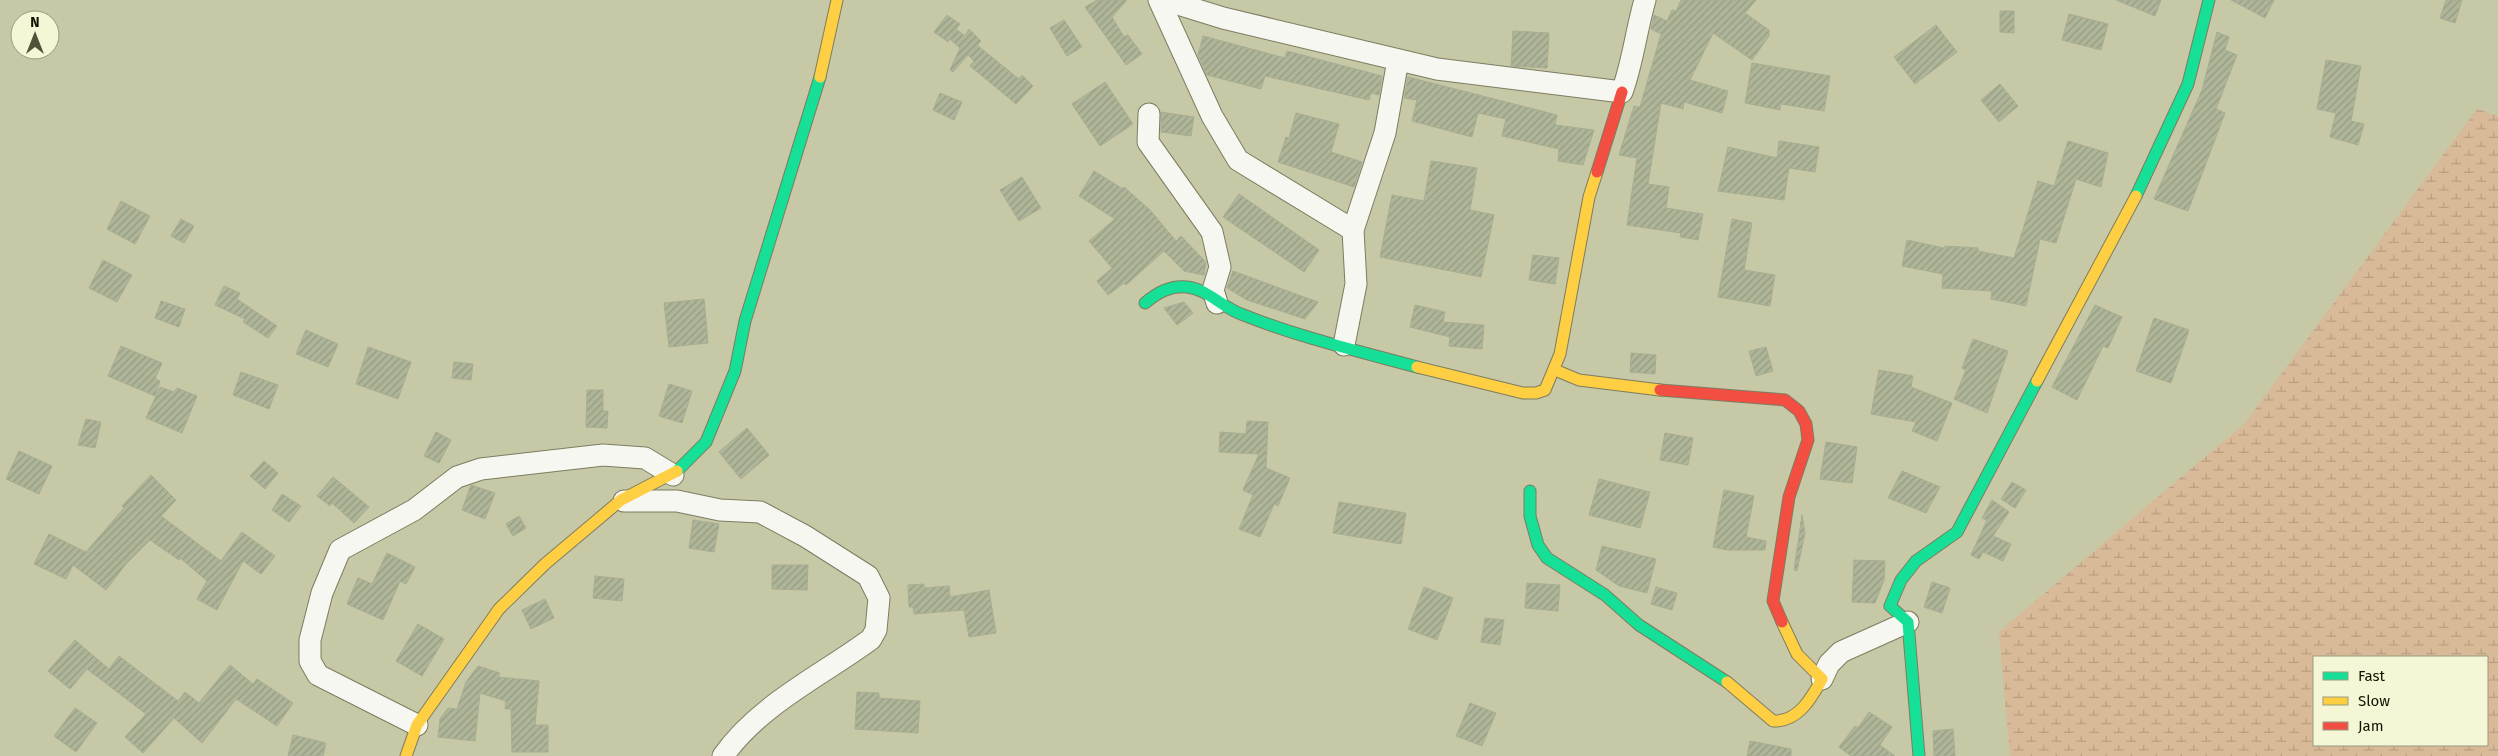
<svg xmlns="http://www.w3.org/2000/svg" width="2498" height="756" font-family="'Fira Sans',sans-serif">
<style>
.wetland{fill:url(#wetland-marsh);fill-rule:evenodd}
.building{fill:url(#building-hatch);stroke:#a8ae93}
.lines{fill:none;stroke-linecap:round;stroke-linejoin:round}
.street-casing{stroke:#7c7d60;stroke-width:23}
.fast-casing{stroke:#7c7d60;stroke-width:13}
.slow-casing{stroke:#7c7d60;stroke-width:13}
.jam-casing{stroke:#7c7d60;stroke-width:13}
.street{stroke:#f7f7f2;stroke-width:21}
.fast{stroke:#16e098;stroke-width:11}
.slow{stroke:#ffcf43;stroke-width:11}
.jam{stroke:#f24e42;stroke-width:11}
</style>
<defs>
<pattern id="wetland-marsh" width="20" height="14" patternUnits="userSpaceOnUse" patternTransform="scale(1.25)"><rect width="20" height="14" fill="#d8b998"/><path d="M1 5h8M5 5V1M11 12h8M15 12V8" fill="none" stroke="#b89e81"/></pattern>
<pattern id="building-hatch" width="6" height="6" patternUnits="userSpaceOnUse" patternTransform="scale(1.25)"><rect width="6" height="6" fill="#aeb598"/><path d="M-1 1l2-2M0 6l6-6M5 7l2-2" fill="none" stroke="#959b81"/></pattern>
</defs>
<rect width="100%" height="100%" fill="#c7c8a5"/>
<path class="wetland" d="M2477 109 2498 116V756H2010L1999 632 2245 423ZM2314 657H2487V745H2314Z"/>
<g class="building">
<path d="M1097 0H1127L1112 17 1124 37 1128 35 1142 54 1126 65 1085 7Z"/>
<path d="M1681 0H1756L1745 13 1769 30V36L1752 60 1713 33 1690 80 1728 91 1722 113 1684 102 1683 109 1661 103 1648 184 1669 187 1666 208 1703 214 1698 240 1680 237 1681 233 1627 225 1637 158 1619 155 1634 106 1640 107 1661 34 1651 29 1654 15 1667 21 1672 10 1676 11Z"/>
<path d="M2116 0H2161L2155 16Z"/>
<path d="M2231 0H2274L2265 18Z"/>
<path d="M2446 0H2462L2455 23 2440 18Z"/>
<path d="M2000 11H2014V33L2000 32Z"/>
<path d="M2069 14 2108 24 2101 50 2062 40Z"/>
<path d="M947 15 960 24 956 29 965 36 969 29 981 41 977 45 1019 79 1022 75 1033 86 1016 104 970 66 974 61 968 55 953 72 950 70 960 48 950 39 948 42 934 32Z"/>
<path d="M1064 20 1082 47 1067 56 1050 28Z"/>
<path d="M1936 25 1957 52 1915 84 1894 57Z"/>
<path d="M1513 31 1549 33 1547 68 1511 66Z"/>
<path d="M2217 32 2229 37 2225 50 2237 55 2216 109 2225 113 2188 211 2154 199 2202 90Z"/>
<path d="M1203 36 1285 58 1287 51 1382 76 1379 95 1371 93 1369 100 1265 76 1261 89 1207 75 1198 55Z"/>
<path d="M2326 60 2361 66 2351 121 2364 124 2358 145 2330 137 2336 113 2317 109Z"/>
<path d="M1752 63 1830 76 1824 111 1781 104 1780 110 1745 103Z"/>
<path d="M1408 77 1557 115 1555 125 1594 130 1583 165 1558 161 1559 149 1502 136 1506 119 1478 113 1472 137 1412 121 1417 100 1404 98Z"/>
<path d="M1105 82 1133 124 1100 146 1072 104Z"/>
<path d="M2000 84 2018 106 1999 122 1981 100Z"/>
<path d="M940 93 962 102 954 120 933 110Z"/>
<path d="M1161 112 1194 117 1191 136 1161 132Z"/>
<path d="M1296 113 1339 124 1331 152 1362 162 1354 187 1278 162 1286 137 1289 138Z"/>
<path d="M1779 141 1819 147 1815 172 1789 168 1784 200 1718 191 1728 147 1777 158Z"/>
<path d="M2068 141 2108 153 2101 187 2076 179 2056 243 2040 239 2026 306 1991 299 1992 291 1942 288 1943 274 1902 266 1907 240 1944 248 1945 246 1978 248V251L2014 258 2038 181 2054 186Z"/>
<path d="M1431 161 1477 168 1470 210 1494 215 1481 277 1380 257 1392 195 1424 201Z"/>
<path d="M1094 171 1123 189 1124 187 1150 210 1176 241 1181 236 1206 262 1204 275 1184 271 1164 251 1126 285 1124 283 1108 295 1097 281 1112 268 1089 241 1115 219 1079 196Z"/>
<path d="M1022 177 1041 208 1019 221 1000 190Z"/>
<path d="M1239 194 1319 250 1304 272 1223 217Z"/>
<path d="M121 201 150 216 135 244 107 229Z"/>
<path d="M181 219 194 226 184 243 171 236Z"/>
<path d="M1732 219 1752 223 1744 270 1775 275 1770 306 1718 297Z"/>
<path d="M1533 255 1559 258 1555 284 1529 280Z"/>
<path d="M103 260 132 275 117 302 89 288Z"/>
<path d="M1233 271 1282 289 1318 302 1305 319 1247 300 1227 288Z"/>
<path d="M224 286 240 293 237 299 277 326 268 338 243 322 245 319 215 305Z"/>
<path d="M704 299 708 343 669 347 664 303Z"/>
<path d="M161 301 185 309 179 327 155 318Z"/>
<path d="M1184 302 1193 313 1177 325 1164 308Z"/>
<path d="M1415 305 1445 312 1443 322 1484 325 1482 349 1449 346 1450 337 1410 327Z"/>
<path d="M2095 305 2122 317 2108 348 2103 346 2077 400 2052 387Z"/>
<path d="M2154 318 2189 330 2171 383 2136 371Z"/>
<path d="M306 330 338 344 328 367 296 354Z"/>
<path d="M1973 339 2008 351 1987 413 1954 399 1966 370 1962 368Z"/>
<path d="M121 346 162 363 155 379 160 381 155 396 108 376Z"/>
<path d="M368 347 411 362 398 399 356 384Z"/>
<path d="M1766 347 1773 371 1756 376 1749 351Z"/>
<path d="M1631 353 1656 355 1655 374 1630 372Z"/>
<path d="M454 362 473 364 471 380 452 378Z"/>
<path d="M1879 370 1913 376 1911 387 1952 403 1937 441 1912 431 1916 422 1871 414Z"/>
<path d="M241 372 278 385 269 409 233 395Z"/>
<path d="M669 384 692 391 682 423 659 416Z"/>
<path d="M160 387 174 392 177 388 197 396 182 433 146 418Z"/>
<path d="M587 390H603V411H608L607 428 586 427Z"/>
<path d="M86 419 101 422 95 448 78 445Z"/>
<path d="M1247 421 1268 422 1266 468 1290 478 1278 506 1274 504 1260 537 1239 529 1253 495 1243 490 1259 454 1219 452 1220 432 1246 434Z"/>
<path d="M747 428 769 455 741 479 719 452Z"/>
<path d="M436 432 451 440 439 463 424 456Z"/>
<path d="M1665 433 1693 438 1688 465 1660 460Z"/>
<path d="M1826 442 1857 447 1852 483 1820 479Z"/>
<path d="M19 451 52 466 39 494 6 479Z"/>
<path d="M264 461 278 473 265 489 250 476Z"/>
<path d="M1902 471 1940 487 1926 513 1888 498Z"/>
<path d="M151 475 176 500 161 516 221 561 242 532 275 556 261 574 243 561 217 610 197 599 207 581 180 558 179 560 150 540 126 564 106 590 73 565 66 579 34 564 49 534 86 552 124 508 122 506Z"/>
<path d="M333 477 369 507 354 523 332 503 330 506 317 496Z"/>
<path d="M1599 479 1650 492 1640 528 1589 515Z"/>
<path d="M2012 482 2026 490 2015 508 2001 499Z"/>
<path d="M471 485 495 493 485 519 462 510Z"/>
<path d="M1724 490 1754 496 1746 537 1766 541 1765 550H1727L1713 547Z"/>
<path d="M282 494 301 506 289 522 272 510Z"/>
<path d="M1992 500 2009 512 1993 536 2011 544 2003 561 1983 552 1979 559 1971 555 1987 520 1982 518Z"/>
<path d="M1339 502 1406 513 1401 544 1333 533Z"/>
<path d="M1802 515 1805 533 1797 571 1794 570Z"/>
<path d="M519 516 526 528 513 536 506 524Z"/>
<path d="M693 520 719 524 714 552 689 548Z"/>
<path d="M1602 546 1656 559 1647 593 1619 586 1596 570Z"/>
<path d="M387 553 415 567 406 584 400 581 383 620 347 604 358 578 372 584Z"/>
<path d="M1854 560 1885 561 1884 580 1875 603 1852 602Z"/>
<path d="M772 565H808L807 590 772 589Z"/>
<path d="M595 576 624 579 622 601 593 598Z"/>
<path d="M1932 582 1950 588 1942 613 1924 607Z"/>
<path d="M1527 583 1560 585 1558 611 1525 608Z"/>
<path d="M924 584V588L949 586 950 597 989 590 996 633 969 637 964 610 914 614 913 607H909L908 585Z"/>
<path d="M1424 587 1453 598 1437 640 1408 629Z"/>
<path d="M1656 587 1677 593 1672 610 1651 604Z"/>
<path d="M545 599 554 618 531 629 522 610Z"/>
<path d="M1485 618 1504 620 1500 645 1481 642Z"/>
<path d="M418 624 444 639 422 676 396 661Z"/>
<path d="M75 640 109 669 119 656 178 701 185 692 199 703 230 665 253 684 257 679 293 703 277 726 236 699 202 743 174 718 143 753 125 737 146 714 87 669 70 689 48 671Z"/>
<path d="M478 666 500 673 498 677 539 681 535 725H548V752H512L511 709H505L506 701 480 693 475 741 438 737 440 719 448 708 457 709 466 682Z"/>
<path d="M857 692 879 693V698L920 701 918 733 855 729Z"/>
<path d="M1470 703 1496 713 1482 746 1456 736Z"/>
<path d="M75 708 97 723 76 752 54 736Z"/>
<path d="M1869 712 1892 727 1880 745 1895 756H1851L1839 747 1855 726 1858 728Z"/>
<path d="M1953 729 1955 756H1934L1933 731Z"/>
<path d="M293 735 326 743 323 756H288Z"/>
<path d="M1750 741 1791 749V756H1747Z"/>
</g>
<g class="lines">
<g class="street-casing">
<g id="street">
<path d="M1159 0 1212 116 1238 160 1353 230"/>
<path d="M1165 0 1223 18 1437 69 1622 92C1633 62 1636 31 1645 0"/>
<path d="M1149 114 1148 142 1212 232 1220 267 1213 290 1217 303"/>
<path d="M1344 345 1356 284 1353 230 1385 133 1398 60"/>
<path d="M624 501H677L720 510 760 512 805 536 868 576 879 598 876 630 871 639C821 676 760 704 723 756"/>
<path d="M1822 679 1829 664 1841 652 1908 622"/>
<path d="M417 725 318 675 310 661V640L322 593 340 550 414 510 457 477 481 469 603 455 645 458 673 475"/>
</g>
</g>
<g class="fast-casing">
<g id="fast">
<path d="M2136 196 2188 84 2209 0"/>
<path d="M1145 303C1157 293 1170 285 1187 287 1207 289 1222 307 1241 314 1298 337 1358 351 1417 367"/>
<path d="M677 471 706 442 735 371 745 321 820 77"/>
<path d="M1530 491V516L1538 545 1547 558 1605 595 1639 625 1727 682"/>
<path d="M1919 756 1908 622 1890 606 1901 580 1916 561 1957 532 2037 381"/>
</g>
</g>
<g class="slow-casing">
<g id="slow">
<path d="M820 77 837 0"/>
<path d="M1417 367 1523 393H1536L1545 390 1560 354 1589 197 1597 172"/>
<path d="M1555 370 1579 380 1660 390"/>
<path d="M2037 381 2136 196"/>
<path d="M1727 682 1773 721C1798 722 1811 699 1822 679L1797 654 1782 622"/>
<path d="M406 756 417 725 499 609 545 564 621 500 677 471"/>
</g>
</g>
<g class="jam-casing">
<g id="jam">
<path d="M1597 172 1622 92"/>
<path d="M1660 390 1785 400 1799 411 1806 424 1808 440 1789 497 1773 601 1782 622"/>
</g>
</g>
<use href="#street" class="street"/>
<use href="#fast" class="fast"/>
<use href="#slow" class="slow"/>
<use href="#jam" class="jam"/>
</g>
<rect x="2313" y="656" width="175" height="90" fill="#f4f6d6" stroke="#9a9b80"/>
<rect x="2323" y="672" width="25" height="8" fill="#16e098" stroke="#9a9b80"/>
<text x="2358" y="681" font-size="15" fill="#131200">Fast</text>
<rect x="2323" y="697" width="25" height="8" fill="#ffcf43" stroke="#9a9b80"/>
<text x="2358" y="706" font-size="15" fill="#131200">Slow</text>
<rect x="2323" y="722" width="25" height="8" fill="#f24e42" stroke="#9a9b80"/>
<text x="2358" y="731" font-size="15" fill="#131200">Jam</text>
<g transform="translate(35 35)"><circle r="24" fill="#f4f6d6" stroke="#9a9b80"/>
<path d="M0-4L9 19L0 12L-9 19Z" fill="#52523a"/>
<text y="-8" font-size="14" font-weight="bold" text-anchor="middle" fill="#131200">N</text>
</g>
</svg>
